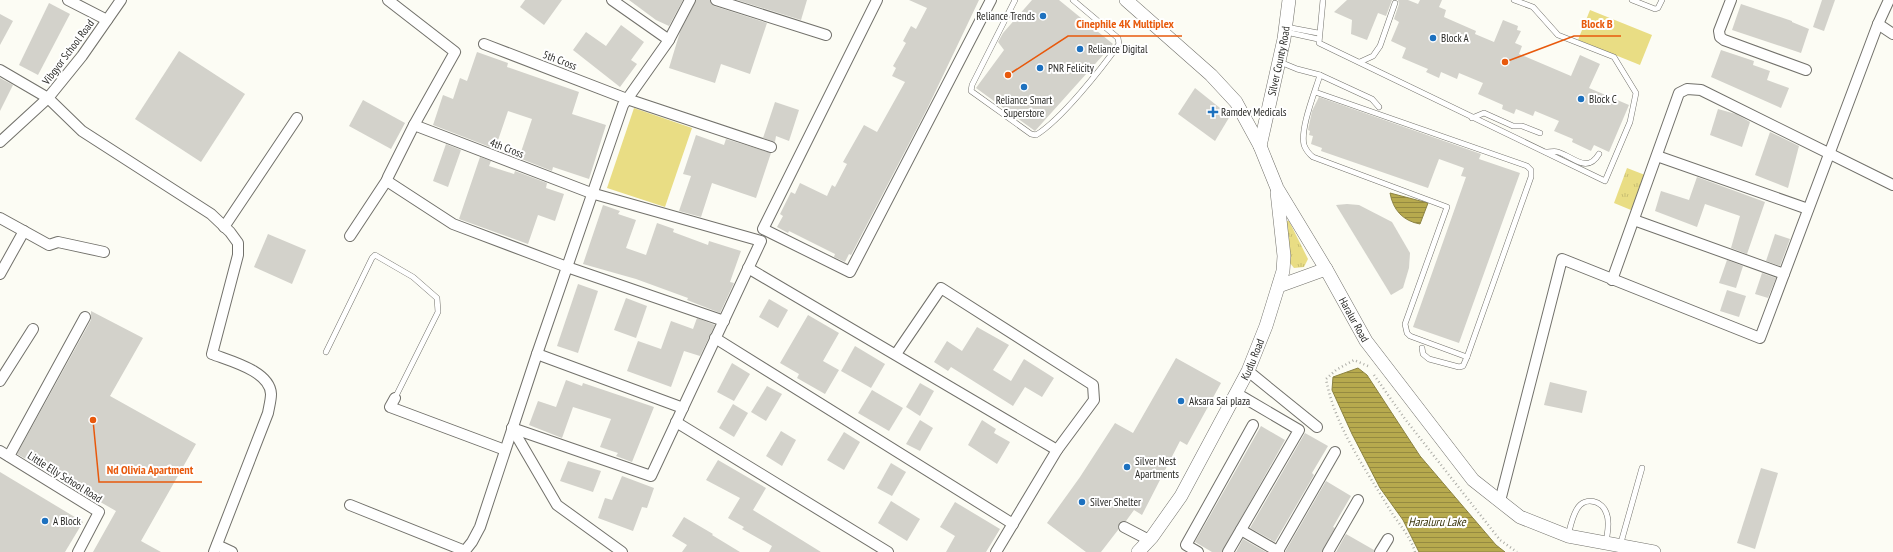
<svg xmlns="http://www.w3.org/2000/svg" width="1893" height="552" font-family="'PT Sans Narrow',sans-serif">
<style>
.grass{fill:url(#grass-tufts)}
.pitch{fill:#e9dd84}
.water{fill:url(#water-rules);stroke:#8c8342}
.building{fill:#d3d2cb}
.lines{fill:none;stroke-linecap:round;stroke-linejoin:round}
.service-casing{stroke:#72716b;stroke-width:6}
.minor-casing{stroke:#72716b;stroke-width:12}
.tertiary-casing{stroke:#72716b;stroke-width:14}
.path{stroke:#acaca6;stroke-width:2.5;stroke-dasharray:1 3;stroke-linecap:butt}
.service{stroke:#fff;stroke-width:5}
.minor{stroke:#fff;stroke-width:10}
.tertiary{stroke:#fff;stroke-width:13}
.poi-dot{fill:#1d71bf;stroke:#fff;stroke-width:1.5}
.labels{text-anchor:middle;stroke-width:4;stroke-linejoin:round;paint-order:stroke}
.poi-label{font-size:11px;fill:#292926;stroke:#fff;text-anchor:start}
.street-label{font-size:11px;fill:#292926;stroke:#fff}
.water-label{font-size:12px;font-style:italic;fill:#3a350c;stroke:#fff}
.leader{fill:none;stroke:#e8590c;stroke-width:1.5}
.callout-dot{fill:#e8590c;stroke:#fff;stroke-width:1.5}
.callout-label{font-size:12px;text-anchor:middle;font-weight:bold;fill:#e8590c;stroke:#fff;stroke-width:4;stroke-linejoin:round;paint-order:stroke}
</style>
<defs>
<pattern id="grass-tufts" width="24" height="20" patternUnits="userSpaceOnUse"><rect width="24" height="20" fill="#e9dd84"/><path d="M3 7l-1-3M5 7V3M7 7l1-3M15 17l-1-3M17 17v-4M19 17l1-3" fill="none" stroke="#c8be72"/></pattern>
<pattern id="water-rules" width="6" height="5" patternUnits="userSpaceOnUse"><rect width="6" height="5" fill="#b7aa4e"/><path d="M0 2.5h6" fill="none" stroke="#958a41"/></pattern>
</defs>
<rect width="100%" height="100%" fill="#fcfcf4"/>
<g class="grass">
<path d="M1627 168 1645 175 1631 210 1614 203Z"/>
<path d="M1284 221H1289L1308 259 1304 267 1294 268 1290 263Z"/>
</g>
<g class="pitch">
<path d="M1590 10 1652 35 1640 65 1578 40Z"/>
<path d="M634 108 692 128 665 207 607 188Z"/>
</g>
<g class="water">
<path d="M1390 193 1428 203 1420 224C1403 221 1393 210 1390 193Z"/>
<path d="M1358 368 1367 375 1420 456 1496 545 1505 552H1419L1403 520 1380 488 1352 434 1332 390 1333 377Z"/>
</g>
<g class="building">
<path d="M525 0H562L544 25 520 7Z"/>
<path d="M629 0H683L669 26 656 20Z"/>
<path d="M696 0H710L714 6 767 23 750 74 721 64 715 83 669 68 680 32Z"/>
<path d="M737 0H807L801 20Z"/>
<path d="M909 0H979L928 107 851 255 849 254 845 262 834 257 835 254 789 231 788 233 777 227 783 216 780 214 791 192 795 194 800 183 827 196 832 185 835 187 847 164 843 162 864 125 877 132 905 82 892 76 896 68 893 66 906 43 903 41 911 26 916 29 927 8Z"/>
<path d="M1032 0H1059L1113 44 1035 131 976 88 1004 50 998 42 1003 33Z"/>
<path d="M1347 0H1392L1386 16 1378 13 1367 40 1351 34 1352 20 1334 12Z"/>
<path d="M1398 0H1408L1418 4 1420 0H1442L1439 7 1446 10 1444 17 1476 31 1475 34 1494 42 1503 20 1518 26 1517 30 1521 31 1515 43 1522 46 1519 54 1571 76 1580 55 1600 64 1589 88 1629 105 1609 152 1594 145 1591 151 1572 142 1573 139 1554 131 1559 121 1535 111 1533 116 1516 109 1514 114 1502 109 1503 105 1478 94 1483 83 1459 73 1457 79 1441 72 1439 78 1426 72 1428 69 1402 58 1406 48 1391 41 1399 22 1394 19 1399 4Z"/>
<path d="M1822 0H1835L1824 31 1813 27Z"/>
<path d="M49 3 70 14 38 75 19 65Z"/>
<path d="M1741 4 1792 21V22L1809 29 1801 53 1732 30Z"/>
<path d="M0 14 13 21 0 45Z"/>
<path d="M621 25 644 42 631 60 637 64 620 87 573 50 586 32 606 46Z"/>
<path d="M1721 50 1754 61 1753 65 1770 71 1767 80 1789 88 1781 108 1711 77Z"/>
<path d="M179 51 245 94 201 162 135 119Z"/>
<path d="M477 52 508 63 507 67 579 92 572 114 606 125 589 179 553 167 552 171 519 158 532 119 508 111 495 149 433 125 443 95 453 99 460 78 467 81Z"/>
<path d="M0 78 13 85 0 111Z"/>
<path d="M1195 88 1230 116 1215 141 1178 114Z"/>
<path d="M1319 97 1481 154 1479 159 1520 173 1459 343 1413 327 1466 177 1461 176 1464 168 1439 159 1428 188 1321 151 1322 148 1311 144 1313 136 1309 135 1310 131 1308 130 1312 111Z"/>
<path d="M363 100 405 123 391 149 349 126Z"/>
<path d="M775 102 799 110 789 141 776 136 775 142 763 138Z"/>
<path d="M1718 109 1736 114 1750 122 1742 147 1710 135Z"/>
<path d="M1770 132 1799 146 1788 188 1755 175Z"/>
<path d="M696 135 724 145 726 139 771 153 756 198 712 183 701 217 679 211 691 176 683 174Z"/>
<path d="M446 144 461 150 448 187 433 181Z"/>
<path d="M480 157 491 161 489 166 514 174 515 171 547 183 546 188 564 194 555 221 538 215 528 244 459 219Z"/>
<path d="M1697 177 1765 202 1747 254 1731 248 1740 216 1705 204 1697 227 1655 211 1661 191 1689 200Z"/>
<path d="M1347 204 1359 205 1392 222 1410 253 1409 268 1403 288 1391 295 1336 205Z"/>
<path d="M603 205 620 211 618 214 636 220 626 248 646 255 657 223 674 229 673 232 708 245 709 241 741 251 730 282 734 283 720 313 687 300 688 298 636 279 583 264Z"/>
<path d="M268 234 306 250 292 284 254 267Z"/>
<path d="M1775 234 1790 239 1780 266 1766 261Z"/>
<path d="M1727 260 1743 266 1736 288 1719 283Z"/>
<path d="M1762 273 1776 278 1768 298 1755 294Z"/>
<path d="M578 284 598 291 578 353 557 346Z"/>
<path d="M1727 290 1746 296 1739 317 1720 311Z"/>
<path d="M626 298 647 306 636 338 614 330Z"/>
<path d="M769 299 788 310 778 328 759 317Z"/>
<path d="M91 311 143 338 110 396 196 444 141 541 161 552H93L116 511 17 454 91 320Z"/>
<path d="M808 315 839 333 823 361 839 370 825 394 797 378 799 374 780 363Z"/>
<path d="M697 318 715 325 700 356 684 351 671 387 627 371 638 341 661 349 671 321 693 329Z"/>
<path d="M977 327 1009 345 993 370 1011 381 1024 359 1054 378 1042 397 1025 387 1013 406 951 367 948 371 934 362 947 341 962 351Z"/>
<path d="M855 346 885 364 871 388 841 371Z"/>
<path d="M1176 358 1221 383 1187 445 1180 441 1142 515 1134 510 1126 521 1120 522 1118 527V530L1101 552H1086L1047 523 1080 477 1115 423 1133 433Z"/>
<path d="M732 363 750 374 734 401 717 392Z"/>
<path d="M566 380 582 386 583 383 654 407 632 462 616 456 618 453 600 447 611 419 573 407 562 438 529 425 538 401 556 407Z"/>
<path d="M1550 382 1587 391 1582 413 1544 405Z"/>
<path d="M920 383 934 391 920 416 906 407Z"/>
<path d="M767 386 782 394 766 421 751 412Z"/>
<path d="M872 390 903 408 889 431 858 413Z"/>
<path d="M733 404 748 413 734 437 719 428Z"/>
<path d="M920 420 933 428 920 451 906 444Z"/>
<path d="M982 420 996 429 994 433 1010 442 997 464 968 445Z"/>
<path d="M1261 426 1285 440 1222 552H1212L1195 542Z"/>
<path d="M781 431 796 440 782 466 766 456Z"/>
<path d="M844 432 860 442 844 470 827 460Z"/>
<path d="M1305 433 1328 446 1312 473 1314 475 1275 542 1250 528Z"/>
<path d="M718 460 766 488 753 510 821 552H769L772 546 742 529 744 527 728 518 740 498 706 480Z"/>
<path d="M568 461 601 471 593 492 560 481Z"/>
<path d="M891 463 906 472 892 496 877 488Z"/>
<path d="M1761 468 1778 473 1755 549 1737 543Z"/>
<path d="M0 472 83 522 65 552H0Z"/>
<path d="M622 476 654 488 647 508 642 507 633 531 598 518 605 498 612 500Z"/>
<path d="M1326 481 1351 496 1333 527 1335 528 1322 552H1285Z"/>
<path d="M891 501 920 519 907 541 878 523Z"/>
<path d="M955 502 1000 529 986 552H946L955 536 940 527Z"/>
<path d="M684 517 713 534 712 535 740 552H682L687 545 672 536Z"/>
<path d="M1346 534 1374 550V552H1336Z"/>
<path d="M1243 539 1266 552H1236Z"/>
</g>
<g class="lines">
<g class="service-casing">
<g id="service">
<path d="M1015 0 972 85 971 91 1031 134 1036 135C1061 120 1102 68 1119 44L1118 38 1073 0"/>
<path d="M1323 0 1319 43 1605 181 1630 122 1636 93 1614 57 1558 35 1533 7 1514 0"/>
<path d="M1632 0 1655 9 1658 8 1662 0"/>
<path d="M1286 27 1318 33"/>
<path d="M1286 32 1318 39"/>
<path d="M1280 62 1297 69 1320 75C1315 92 1300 128 1304 145 1306 150 1309 154 1313 157L1447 207 1405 324 1407 333 1410 336 1467 357 1531 177V170L1527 166 1315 92"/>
<path d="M1360 62 1373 56 1380 46 1395 3"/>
<path d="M1320 75 1372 99 1379 107"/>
<path d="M1472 118 1484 113 1513 126H1522L1540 133"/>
<path d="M1546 152C1550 152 1555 151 1558 152 1574 157 1587 174 1599 154"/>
<path d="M1422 348 1423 354 1429 359 1459 367 1463 366 1467 357"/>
<path d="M326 352 372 258 375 255 413 277 437 298 438 312 395 398"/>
<path d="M1568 536C1570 528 1572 517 1577 509 1585 496 1603 500 1607 515 1610 524 1607 534 1606 543"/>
<path d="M1620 546 1642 468"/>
</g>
</g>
<g class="minor-casing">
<g id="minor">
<path d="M68 0 107 20"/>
<path d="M388 0 455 52 414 125 388 177 387 180 390 183 453 224 567 267 724 321"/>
<path d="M716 0 826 35"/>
<path d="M877 0 763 229 850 272 991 0"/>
<path d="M1731 0 1719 31 1720 37 1724 40 1806 70"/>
<path d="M1878 24 1893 34"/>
<path d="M669 40 690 0"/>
<path d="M484 44 627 99 771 147"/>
<path d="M0 70 48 98 82 131 211 214 230 232 238 243V255L212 354C230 361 270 371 271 394 271 400 269 407 268 413L214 552"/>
<path d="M414 125 591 193 761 241 651 476 512 428"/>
<path d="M0 142 48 98 82 56 121 0"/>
<path d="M1657 156 1808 209"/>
<path d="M0 218 49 245 58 242 104 252"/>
<path d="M1634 220 1784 274"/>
<path d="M224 227 297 118"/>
<path d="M350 236 387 180"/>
<path d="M748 268 1057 450"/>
<path d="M0 274 24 231"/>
<path d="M1612 280 1679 93 1687 89 1701 90 1893 185"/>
<path d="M715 338 1013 524"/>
<path d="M537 354 683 408"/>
<path d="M896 354 941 288 1093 385 1094 400 1057 450 996 552"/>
<path d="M1248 371 1317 427"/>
<path d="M0 381 33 329"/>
<path d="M395 398 390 407 505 450"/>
<path d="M676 422 888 552"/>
<path d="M512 428 557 505 622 552"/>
<path d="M0 451 99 512 78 552"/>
<path d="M9 456 85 317"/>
<path d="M1500 501 1562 259 1760 338 1878 24 1889 0"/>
<path d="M350 505 465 551"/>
<path d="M1124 527 1149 540"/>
<path d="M1241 530 1279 552"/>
<path d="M217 545 232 552"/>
<path d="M1278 551 1335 452"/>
<path d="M464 552 472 542 480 527 537 354 623 105 669 40 612 0"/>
<path d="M1198 552 1186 545 1253 425"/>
<path d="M1228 552 1299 430 1236 393"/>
<path d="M1328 552 1358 500"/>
<path d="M1380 552 1388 539"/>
</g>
</g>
<g class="tertiary-casing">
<g id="tertiary">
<path id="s1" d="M1126 0 1211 75 1236 102 1260 146 1277 188 1326 269 1366 341 1473 480 1520 517 1568 536 1654 552"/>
<path id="s2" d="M1260 146 1284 39 1289 0"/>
<path d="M1279 286 1326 269"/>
<path id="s3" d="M1138 552 1152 537 1181 496 1248 371 1266 326 1283 271 1284 256 1277 192"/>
</g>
</g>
<g class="path">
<path d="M1368 366 1354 360 1336 370 1326 379C1335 427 1365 468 1390 510 1398 523 1411 537 1415 552"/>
<path d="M1374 375 1405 419 1500 540 1517 552"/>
</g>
<use href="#service" class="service"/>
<use href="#minor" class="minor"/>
<use href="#tertiary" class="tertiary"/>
</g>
<g class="poi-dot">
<circle cx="1043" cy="16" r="4"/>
<circle cx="1433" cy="38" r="4"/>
<circle cx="1080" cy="49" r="4"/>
<circle cx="1040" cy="68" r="4"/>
<circle cx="1024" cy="87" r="4"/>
<circle cx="1581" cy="99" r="4"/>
<path d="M1211 106h4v4h4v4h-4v4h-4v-4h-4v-4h4z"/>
<circle cx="1181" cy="401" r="4"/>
<circle cx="1127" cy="467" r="4"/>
<circle cx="1082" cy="502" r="4"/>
<circle cx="45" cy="521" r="4"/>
</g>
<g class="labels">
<g class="poi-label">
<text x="1035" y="20" text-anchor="end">Reliance Trends</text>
<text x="1441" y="42">Block A</text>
<text x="1088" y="53">Reliance Digital</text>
<text x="1048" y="72">PNR Felicity</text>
<text x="1589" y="103">Block C</text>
<text x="1024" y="104" text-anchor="middle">Reliance Smart<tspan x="1024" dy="13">Superstore</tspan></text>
<text x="1221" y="116">Ramdev Medicals</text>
<text x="1189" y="405">Aksara Sai plaza</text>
<text x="1135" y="465">Silver Nest<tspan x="1135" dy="13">Apartments</tspan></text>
<text x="1090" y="506">Silver Shelter</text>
<text x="53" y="525">A Block</text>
</g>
<g class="street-label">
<text transform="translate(68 52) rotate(-53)" y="4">Vibgyor School Road</text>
<text transform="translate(560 60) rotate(21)" y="4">5th Cross</text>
<text dy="4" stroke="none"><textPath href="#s2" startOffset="87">Silver County Road</textPath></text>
<text transform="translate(507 148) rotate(21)" y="4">4th Cross</text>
<text dy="4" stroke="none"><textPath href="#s1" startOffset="398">Haralur Road</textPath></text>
<text dy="4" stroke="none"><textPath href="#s3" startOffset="225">Kudlu Road</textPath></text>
<text transform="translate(65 477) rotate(32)" y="4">Little Elly School Road</text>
</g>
<g class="water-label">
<text x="1437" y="526">Haraluru Lake</text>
</g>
</g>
<path class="leader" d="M1505 62L1574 36H1621M1008 75L1068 36H1182M93 420L99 482H202"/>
<g class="callout-dot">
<circle cx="1505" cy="62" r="4"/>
<circle cx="1008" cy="75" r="4"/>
<circle cx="93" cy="420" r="4"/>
</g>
<g class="callout-label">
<text x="1597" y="28">Block B</text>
<text x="1125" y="28">Cinephile 4K Multiplex</text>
<text x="150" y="474">Nd Olivia Apartment</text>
</g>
</svg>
